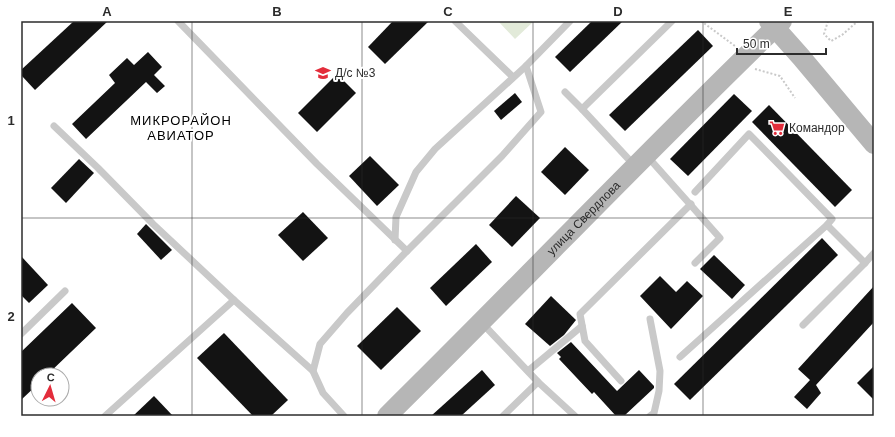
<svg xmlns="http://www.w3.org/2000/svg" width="895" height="437" font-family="Arial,sans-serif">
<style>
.green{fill:#e2ead9}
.building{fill:#131313}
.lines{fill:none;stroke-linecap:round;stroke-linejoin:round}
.path{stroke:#c9c9c9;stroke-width:2;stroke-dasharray:2 2;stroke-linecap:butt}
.service{stroke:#c9c9c9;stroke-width:7}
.secondary{stroke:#b6b6b6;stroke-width:20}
.grid{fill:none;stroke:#2c2c2c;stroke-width:1;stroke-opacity:0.55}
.labels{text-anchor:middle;stroke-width:4;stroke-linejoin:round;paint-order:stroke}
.poi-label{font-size:12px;fill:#2c2c2c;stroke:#fff;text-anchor:start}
.street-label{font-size:12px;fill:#2c2c2c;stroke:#fff}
.neighbourhood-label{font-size:13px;letter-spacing:1px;fill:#000;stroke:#fff}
.neatline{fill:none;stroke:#2c2c2c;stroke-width:1.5}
.grid-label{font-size:13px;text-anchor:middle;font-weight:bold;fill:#2c2c2c}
</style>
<rect width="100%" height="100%" fill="#fff"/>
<path class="green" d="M498 21H532L533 22 515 39Z"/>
<g class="building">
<path d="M74 21H108L35 90 21 75V70Z"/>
<path d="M393 21H429L385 64 368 47Z"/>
<path d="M592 21H623L570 72 555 57Z"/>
<path d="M698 30 713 46 625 131 609 115Z"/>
<path d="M148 52 162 67 154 75 165 86 157 93 146 82 86 139 72 124 115 83 109 75 127 58 134 65Z"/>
<path d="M337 74 356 93 317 132 298 113Z"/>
<path d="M515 93 522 102 501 120 494 111Z"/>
<path d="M734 94 752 111 688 176 670 159Z"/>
<path d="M769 105 852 190 835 207 752 122Z"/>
<path d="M565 147 589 170 565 195 541 172Z"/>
<path d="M370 156 399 185 377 206 349 176Z"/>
<path d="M79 159 94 173 66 203 51 188Z"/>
<path d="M516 196 540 218 512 247 489 225Z"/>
<path d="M303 212 328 238 303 261 278 235Z"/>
<path d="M146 224 172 250 161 260 137 234Z"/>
<path d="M822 238 838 255 690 400 674 384Z"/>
<path d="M476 244 492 262 446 306 430 288Z"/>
<path d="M714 255 745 285 732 299 700 269Z"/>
<path d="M21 256 48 285 29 303 21 295Z"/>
<path d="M660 276 676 292 687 281 703 296 671 329 640 296Z"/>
<path d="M874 286V322L816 385 821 393 807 409 794 397 810 380 798 369Z"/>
<path d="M551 296 576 320 564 335 550 346 525 324Z"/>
<path d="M72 303 96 328 47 375H38V384L21 400V352Z"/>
<path d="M397 307 421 331 381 370 357 346Z"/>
<path d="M224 333 288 400 271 416H253L197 358Z"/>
<path d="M571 342 617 391 639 370 654 386V388L624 416H616L594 392 592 394 559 359 561 357 557 353Z"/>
<path d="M874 366V400L857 383Z"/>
<path d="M482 370 495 385 461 416H431Z"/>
<path d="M154 396 173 416H133Z"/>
</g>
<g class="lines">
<g class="path">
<path d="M701 21 735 46"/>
<path d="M828 21 824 34 831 41 842 35 858 21"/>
<path d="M755 69 780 76 795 98"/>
</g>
<g class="service">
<path d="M178 21 317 164 407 251"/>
<path d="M455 21 513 77"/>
<path d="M565 92 582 109 634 165"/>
<path d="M582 109 672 21"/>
<path d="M54 126 98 168 153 224 234 300"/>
<path d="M647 156 720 238 695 263"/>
<path d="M695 192 749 134 832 219 827 225"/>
<path d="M395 240 396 217 416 172 435 149 526 66"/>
<path d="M650 319 660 371 659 391 654 413 650 416"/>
<path d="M482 323 538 382 503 416"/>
<path d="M803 325 865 263"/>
<path d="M21 334 65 291"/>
<path d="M680 357 827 225 865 263 874 253"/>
<path d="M528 371 582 326"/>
<path d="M621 381 585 341 580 314 691 204"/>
<path d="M538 382 575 416"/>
<path d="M105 416 234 300 313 371"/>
<path d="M344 416 323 393 313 371 320 344 347 313 407 251 502 156 541 112 526 66 570 21"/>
</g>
<g class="secondary">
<path d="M769 21 801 57 874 144"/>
<path id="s1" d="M387 416C520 285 648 150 782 21"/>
</g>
</g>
<path class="grid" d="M192 21V416M362 21V416M533 21V416M703 21V416M21 218H874"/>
<defs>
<g id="school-bare" transform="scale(1.2)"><path d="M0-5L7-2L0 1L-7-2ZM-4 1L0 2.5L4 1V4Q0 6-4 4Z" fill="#e32d3b" stroke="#fff" stroke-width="2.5" paint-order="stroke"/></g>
<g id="supermarket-bare" transform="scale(1.2)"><path d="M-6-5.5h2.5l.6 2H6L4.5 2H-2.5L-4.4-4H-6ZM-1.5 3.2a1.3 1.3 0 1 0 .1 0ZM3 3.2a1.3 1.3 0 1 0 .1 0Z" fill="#e32d3b" stroke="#fff" stroke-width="2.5" paint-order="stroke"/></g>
</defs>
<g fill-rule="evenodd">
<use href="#school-bare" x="323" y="73"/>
<use href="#supermarket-bare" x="777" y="128"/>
</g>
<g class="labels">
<g class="poi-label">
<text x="335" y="77">Д/с №3</text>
<text x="789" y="132">Командор</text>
</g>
<g class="street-label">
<text dy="4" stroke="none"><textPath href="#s1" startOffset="279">улица Свердлова</textPath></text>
</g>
<g class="neighbourhood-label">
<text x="181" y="125">МИКРОРАЙОН<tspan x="181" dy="15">АВИАТОР</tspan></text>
</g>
</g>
<rect width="895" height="437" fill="none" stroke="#ffffff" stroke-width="44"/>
<g transform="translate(50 387) rotate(5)"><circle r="19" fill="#ffffff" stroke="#ababab"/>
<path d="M0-3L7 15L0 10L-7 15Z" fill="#e32d3b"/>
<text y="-6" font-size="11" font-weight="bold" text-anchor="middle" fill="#2c2c2c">С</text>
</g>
<path d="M737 48v6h89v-6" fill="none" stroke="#2c2c2c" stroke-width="2"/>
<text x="743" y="48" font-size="12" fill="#2c2c2c" stroke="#ffffff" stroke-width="3" paint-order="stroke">50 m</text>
<rect x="22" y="22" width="851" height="393" class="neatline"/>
<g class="grid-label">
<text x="107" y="16">A</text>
<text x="277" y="16">B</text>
<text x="448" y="16">C</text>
<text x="618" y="16">D</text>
<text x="788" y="16">E</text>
<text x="11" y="125">1</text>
<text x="11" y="321">2</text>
</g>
</svg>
